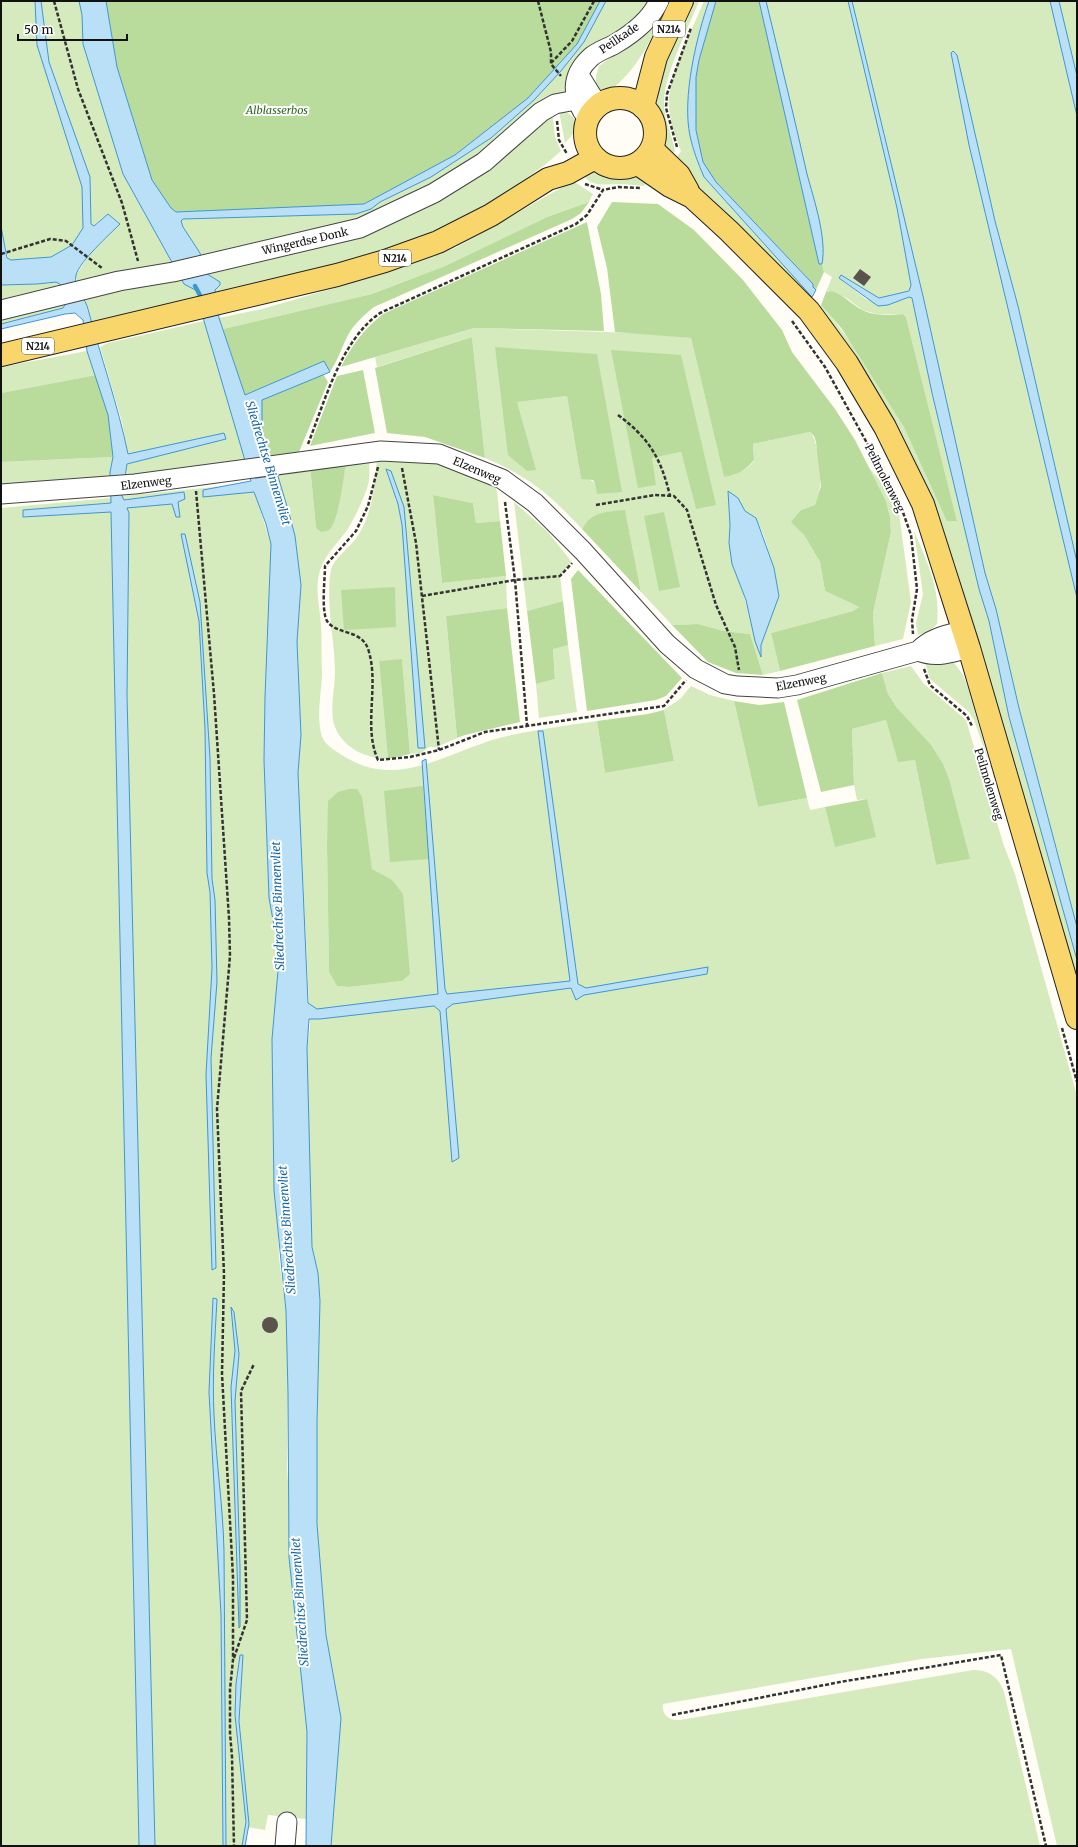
<svg xmlns="http://www.w3.org/2000/svg" width="1078" height="1847" font-family="Merriweather,serif">
<style>
.green{fill:#d5ebbd;fill-rule:evenodd}
.forest{fill:#b9dc9c}
.water{fill:#b9e0f7;stroke:#3f96cf}
.lines{fill:none;stroke-linecap:round;stroke-linejoin:round}
.stream{stroke:#3f96cf;stroke-width:4.5}
.building{fill:#5a524d}
.minor-casing{stroke:#444;stroke-width:21}
.major-casing{stroke:#222;stroke-width:24}
.path{stroke:#333;stroke-width:2.5;stroke-dasharray:4 2;stroke-linecap:butt}
.minor{stroke:#fff;stroke-width:19}
.major{stroke:#f9d66b;stroke-width:22}
.labels{text-anchor:middle;stroke-width:4;stroke-linejoin:round;paint-order:stroke}
.shield{fill:#fff;stroke:#585858;stroke-width:1}
.shield-label{font-size:10px;font-weight:bold;fill:#111}
.street-label{font-size:11px;fill:#111;stroke:#fff}
.park-label{font-size:11px;font-style:italic;fill:#2f6b1f;stroke:#fff}
.water-label{font-size:12px;font-style:italic;fill:#1768a6;stroke:#fff}
</style>
<rect width="100%" height="100%" fill="#fffdf5"/>
<g class="green">
<path d="M1 1H35L37 45 82 187 83 228 72 245 51 257 11 260 8 258 1 226Z"/>
<path d="M41 1H79L82 15 83 44 123 174 184 284 199 292 200 300 93 326 88 307 77 283 76 275 92 251 120 224 108 214 93 226 91 224 90 177 49 62Z"/>
<path d="M134 1H652L524 134 552 111 555 137 561 151 546 164 483 209 445 229 388 253 215 296V290L220 285 204 272 380 216 201 261C199 245 185 236 181 221L183 219 207 218ZM392 196 380 202 371 209 310 214Z"/>
<path d="M665 1H669C653 34 640 69 609 91L600 90 596 85V76L599 66 630 44Z"/>
<path d="M694 1H699C688 29 664 74 664 103 664 120 672 134 675 151L670 157 662 142 656 99 666 63Z"/>
<path d="M704 1H709C696 38 682 98 690 136 693 150 698 164 704 177L812 297 801 293 674 161 681 151C675 134 667 115 669 97 673 66 692 30 704 1Z"/>
<path d="M766 1H848L897 208 911 285 909 291 879 298 841 276 839 278 866 299 888 305 909 297 912 298 932 393 979 589 989 621 1009 717 1077 960V983L955 564 915 467 816 311 821 305C877 369 915 448 957 521L906 317 903 314H877L862 310 848 299 832 291 826 292 832 277 824 272 822 264 823 255Z"/>
<path d="M852 1H1050L1077 116V562L1018 306 995 221 957 56 951 54 969 145 1077 598V927L1019 708 996 609 985 573 923 296Z"/>
<path d="M1059 1H1077V76Z"/>
<path d="M559 111 568 113 574 118C577 129 573 135 565 143Z"/>
<path d="M593 172 626 175 648 181 644 186C635 185 626 184 618 184 605 184 591 188 583 174Z"/>
<path d="M573 181 593 194 589 202 547 217 445 266 372 294 223 329 219 318 262 309 331 289 409 265 455 248Z"/>
<path d="M56 281 63 286 66 303 63 308 1 324V285L37 284Z"/>
<path d="M204 321 246 461 126 476 128 454 122 422 100 347 108 343Z"/>
<path d="M474 328 639 333 691 338 724 477C737 475 745 471 754 461L753 444 810 432C818 439 822 477 820 487 819 493 817 499 815 505L801 510 792 522 804 535 820 562 825 591 859 607 853 611 771 633 780 671 763 675 750 634 724 631 698 624 672 625 641 592 625 511C606 512 593 510 582 529 549 494 530 477 485 458L472 337 377 367 375 357ZM597 354 595 483 587 478 581 479 567 396 516 402ZM681 355 696 509 681 452 651 458ZM738 498 745 511 756 518 763 534 774 568 779 595 761 645V656L729 543 730 525Z"/>
<path d="M87 351 96 375 1 393V367Z"/>
<path d="M113 457 110 479 1 489V462Z"/>
<path d="M377 458H425L493 483 497 491 500 521 476 523 473 503 433 495 442 583 506 576 507 608 446 616 457 738 437 747H429L421 753 410 754 402 660 379 661 388 759C366 758 344 749 335 727 329 712 335 688 335 672 335 640 325 602 331 570 334 558 353 545 359 534 373 511 375 484 377 458Z"/>
<path d="M369 460C369 467 370 474 369 481 366 495 353 522 345 533 335 546 323 557 319 574 315 591 320 608 321 625 322 641 321 657 322 673 322 691 314 726 325 742 330 748 340 754 347 758 399 789 448 752 499 738 531 730 564 726 597 721L605 773 674 761 664 710 680 699 691 686 710 695 734 701 758 807 807 798 810 810 825 807 835 846 867 799 857 800 854 785 852 729 886 720 898 761 915 760 936 865 970 859 897 708 888 694 882 673 911 666 924 684 966 720 1004 846 1015 874 1077 1096V1846H1057L1011 1649 922 1659 663 1704C661 1715 670 1721 680 1720L973 1670C989 1670 999 1677 1004 1692L1040 1846H331L341 1718 326 1635 317 1524V1422L320 1301 318 1273 312 1247 307 1048 310 1026 298 773 301 735 297 642 301 585 295 536 277 473 310 466 316 528 338 509 346 461ZM327 847 369 859 372 869 380 874 402 981 349 987 337 986 329 972Z"/>
<path d="M869 468 894 495 898 506 911 602 903 639 875 646 873 613 891 532 890 517 886 501Z"/>
<path d="M251 481 271 544 265 697 264 760 269 898 277 942 278 971 272 1039 279 1258 286 1311 288 1393 287 1468 307 1732 306 1819 268 1815 265 1830 247 1827 246 1846H155L127 695 129 513 122 496 225 486Z"/>
<path d="M111 498 139 1846H1V508Z"/>
<path d="M514 502 547 531 571 561 560 576 563 601 527 611Z"/>
<path d="M914 531C927 561 941 591 937 624L930 631 918 635 916 623 923 594Z"/>
<path d="M568 645 577 712 539 718 536 684 555 679 553 648Z"/>
<path d="M953 661 963 675 968 688 992 772 974 720 969 712 930 679 925 662Z"/>
</g>
<g class="forest">
<path d="M106 1H600L577 44 528 98 455 155 364 204 176 212 171 208 152 180 117 67Z"/>
<path d="M716 1H759L819 264H822L824 272 816 290 813 287V284L716 182 703 162 696 130V77L699 60Z"/>
<path d="M589 202 581 213 572 219 374 307C364 315 354 324 348 335 341 349 339 358 330 372L324 361 245 395 223 329 372 294 445 266 547 217Z"/>
<path d="M612 202 658 204 694 230 743 280 782 330 792 352 835 409 855 440 886 501 890 517 891 532 873 613 875 646 780 671 771 633 853 611 859 607 825 591 820 562 804 535 791 522 801 510 815 505 821 486 816 442 814 436 810 432 753 444 754 460C745 471 737 475 724 477L691 338 615 332 607 268 597 227Z"/>
<path d="M587 222 601 294 604 331 474 328 341 367C352 345 364 329 383 314Z"/>
<path d="M832 291C844 295 851 304 862 310 874 316 890 315 903 314L906 317 957 521H947L904 427 842 329 821 305 826 292Z"/>
<path d="M472 337 485 458 425 437 387 433 375 368Z"/>
<path d="M495 347 597 354 622 492 597 494 595 483 593 480 581 479 567 396 517 402 536 470 527 471 508 455Z"/>
<path d="M611 350 681 355 716 505 696 509 681 452 652 458 656 485 638 488Z"/>
<path d="M363 370 375 433 310 446 337 376Z"/>
<path d="M323 374 328 382 299 452 266 458 262 451V399Z"/>
<path d="M96 375 108 415 113 457 1 462V393Z"/>
<path d="M346 461C344 476 339 519 330 529 327 532 325 531 321 532L316 528 310 466Z"/>
<path d="M433 495 473 503 476 523 500 521 506 576 442 583Z"/>
<path d="M625 510 641 592 582 529C593 510 606 512 625 510Z"/>
<path d="M664 512 680 587 659 591 644 516Z"/>
<path d="M578 570 682 678 666 696 656 700 587 711 571 579Z"/>
<path d="M395 587 396 627 344 630 341 590Z"/>
<path d="M563 601 568 645 553 649 555 679 536 684 527 611Z"/>
<path d="M507 608 520 722 465 735 457 738 446 616Z"/>
<path d="M698 624 724 631 750 634 763 675 736 673 708 662 672 625Z"/>
<path d="M402 659 410 754 388 759 379 661Z"/>
<path d="M882 673 888 694 897 708 931 745 943 764 949 779 970 859 936 865 915 760 898 762 886 720 852 729 854 785 821 792 797 700Z"/>
<path d="M734 701 759 705 784 702 807 798 758 807Z"/>
<path d="M664 710 674 761 605 773 597 721 648 714Z"/>
<path d="M423 786 429 859 390 862 384 791Z"/>
<path d="M349 789H357L362 797 372 869 392 880 403 894 410 974 402 981 349 987 337 986 329 972 327 847 328 801 338 792Z"/>
<path d="M867 799 876 837 835 847 825 807Z"/>
</g>
<g class="water">
<path d="M35 1H41L49 62 90 177 91 224 94 226 108 214 120 224C109 235 80 261 76 275 73 287 86 299 88 309 101 358 118 405 128 454L224 433 226 439 127 464 122 496 124 500 184 492 185 499 178 502 180 517H176L172 504 127 508 129 513 127 695 155 1846H139L111 512 23 517V510L111 503 110 472 113 457 108 415 87 351 83 320 75 313 65 314 1 329V324L63 308 66 303 63 286 56 282 37 284 1 285V226L7 258 11 260 51 257 72 245 83 228 82 187 37 45Z"/>
<path d="M79 1H106L117 67 152 180 171 208 176 212 364 204 455 155 528 98 577 44 600 1H606L584 42 561 71 534 100 491 138 431 177 380 202 371 209 356 214 183 219 181 221 183 227 200 253 204 272 220 282V285L215 290 219 318 245 395 324 361 330 372 262 400V451L277 473 289 513 295 536 301 585 297 642 301 735 298 773 308 1003 317 1009 438 994 422 761 426 759 445 989 447 994 570 981 538 731H543L578 984 586 988 708 967 707 974 584 995 576 1000 571 988 453 1004 446 1009 459 1158 452 1162 440 1011 434 1006 320 1019H309L307 1048 312 1247 318 1273 320 1301 317 1422V1524L326 1635 341 1718 331 1846H306L307 1732 289 1557 288 1393 286 1311 274 1190 272 1039 278 971 277 942 269 898 264 760 265 697 271 544 266 524 254 492 203 497V490L251 481 204 321 199 292 184 284 123 174 83 44 82 15Z"/>
<path d="M709 1H716L699 60 696 77V130L703 162 716 182 813 284V287L816 290 812 297 704 177C698 163 693 150 690 136 682 98 696 38 709 1Z"/>
<path d="M759 1H766C780 59 794 116 807 174 814 200 827 238 822 264H819Z"/>
<path d="M848 1H852L923 296 985 573 996 609 1019 708 1077 927V960L1009 717 989 621 979 589 932 393 912 298 909 297 888 305 878 306 839 278 841 275 879 298 909 291 911 285 897 208Z"/>
<path d="M1050 1H1059L1077 76V116Z"/>
<path d="M953 51 957 55 995 221 1018 306 1077 562V598L969 145 951 53Z"/>
<path d="M386 469 391 471 404 507 425 748H418L402 525 398 504Z"/>
<path d="M728 491 738 498 745 511 756 518 774 568 779 596 761 645V657L755 641 746 600 732 564 729 543 730 525Z"/>
<path d="M181 534H185L200 602 210 758 212 879 215 900 217 982 211 1058 216 1268 212 1270 206 1075 212 968 210 892 207 873 205 729 199 621Z"/>
<path d="M213 1298 217 1299C215 1338 212 1376 214 1415 216 1461 223 1506 224 1551L226 1846H223L221 1615 209 1392Z"/>
<path d="M231 1307 234 1312 239 1354 235 1401 240 1567V1627L239 1628 231 1387 235 1351Z"/>
<path d="M240 1655H243L239 1721 249 1824 245 1846H242L246 1822 235 1715 236 1684Z"/>
</g>
<g class="lines">
<path class="stream" d="M195 286 203 301"/>
</g>
<g class="building">
<path d="M860 269 871 277 864 286 853 278Z"/>
<circle cx="270" cy="1325" r="8"/>
</g>
<g class="lines">
<g class="minor-casing">
<g id="minor">
<path d="M579 75 592 96 601 105"/>
<path d="M588 119C571 98 570 76 591 57 598 51 608 48 615 44 632 34 651 19 659 1"/>
<path d="M1 310 119 281 173 272 360 228 434 193 484 162 541 112 555 104 576 100"/>
<path d="M1 494 135 484 381 451 439 454 502 479 535 503 583 551 667 644 696 669 725 684 737 686 778 688 797 685 918 651C930 638 946 635 963 631"/>
<path d="M918 651C935 658 952 653 969 648"/>
<path d="M285 1846 287 1822"/>
</g>
</g>
<g class="major-casing">
<g id="major">
<circle cx="620" cy="133" r="35"/>
<path d="M643 107 656 57 682 1"/>
<path d="M652 149 679 175 688 191"/>
<path d="M638 164 670 186 692 197 729 231 809 311 847 363 885 427 923 504 969 648 1077 1018"/>
<path d="M1 355 337 275 385 261 438 242 491 215 548 179 568 173 595 158"/>
</g>
</g>
<g class="path">
<path d="M54 1 78 89 122 203 138 261"/>
<path d="M538 1 551 52V64L561 76"/>
<path d="M551 63 572 41 594 1"/>
<path d="M557 121 559 140 567 154"/>
<path d="M677 147 666 108 667 94 691 28"/>
<path d="M585 184 603 190"/>
<path d="M1 254 50 239 66 241 102 268"/>
<path d="M792 321 825 367 899 501 911 535 917 589 912 620 913 634"/>
<path d="M618 415C649 438 661 458 670 496"/>
<path d="M308 444C325 401 341 340 380 313L576 224 587 215 603 190 618 187 640 188"/>
<path d="M378 467 368 506 356 531 325 566C325 579 321 610 327 621 337 636 363 628 369 652 379 687 363 727 378 760L410 757 439 750 485 732 664 706 686 680"/>
<path d="M402 468 416 543 439 750"/>
<path d="M196 491 214 694 229 918 230 956 217 1109 224 1274 222 1374 233 1577V1660L230 1689V1733L232 1757 234 1846"/>
<path d="M505 502 515 580 527 725"/>
<path d="M596 505 655 495 674 496 687 510 716 605 735 647 739 670"/>
<path d="M422 596 515 580 560 576 572 563"/>
<path d="M924 669 930 685 967 716 972 726"/>
<path d="M1062 1028 1077 1082"/>
<path d="M234 1658 247 1620 241 1391 254 1364"/>
<path d="M672 1715 840 1682 1001 1655 1046 1846"/>
</g>
<use href="#minor" class="minor"/>
<use href="#major" class="major"/>
</g>
<g class="labels">
<g class="shield">
<rect x="653" y="21" width="32" height="16" rx="3"/>
<rect x="379" y="250" width="32" height="16" rx="3"/>
<rect x="22" y="338" width="32" height="16" rx="3"/>
</g>
<g class="shield-label">
<text x="669" y="33">N214</text>
<text x="395" y="262">N214</text>
<text x="38" y="350">N214</text>
</g>
<g class="street-label">
<text transform="translate(619 38) rotate(-34)" y="4">Peilkade</text>
<text transform="translate(305 241) rotate(-13)" y="4">Wingerdse Donk</text>
<text transform="translate(477 470) rotate(23)" y="4">Elzenweg</text>
<text transform="translate(885 478) rotate(63)" y="4">Peilmolenweg</text>
<text transform="translate(146 483) rotate(-7)" y="4">Elzenweg</text>
<text transform="translate(801 682) rotate(-11)" y="4">Elzenweg</text>
<text transform="translate(989 784) rotate(73)" y="4">Peilmolenweg</text>
</g>
<g class="park-label">
<text x="277" y="114">Alblasserbos</text>
</g>
<g class="water-label">
<text transform="translate(268 463) rotate(73)" y="4">Sliedrechtse Binnenvliet</text>
<text transform="translate(278 906) rotate(-92)" y="4">Sliedrechtse Binnenvliet</text>
<text transform="translate(287 1230) rotate(-94)" y="4">Sliedrechtse Binnenvliet</text>
<text transform="translate(300 1602) rotate(-94)" y="4">Sliedrechtse Binnenvliet</text>
</g>
</g>
<rect width="1078" height="1847" fill="none" stroke="#111111" stroke-width="4"/>
<path d="M18 34v6h109v-6" fill="none" stroke="#111111" stroke-width="2"/>
<text x="24" y="34" font-size="12" fill="#111111" stroke="#ffffff" stroke-width="3" paint-order="stroke">50 m</text>
</svg>
